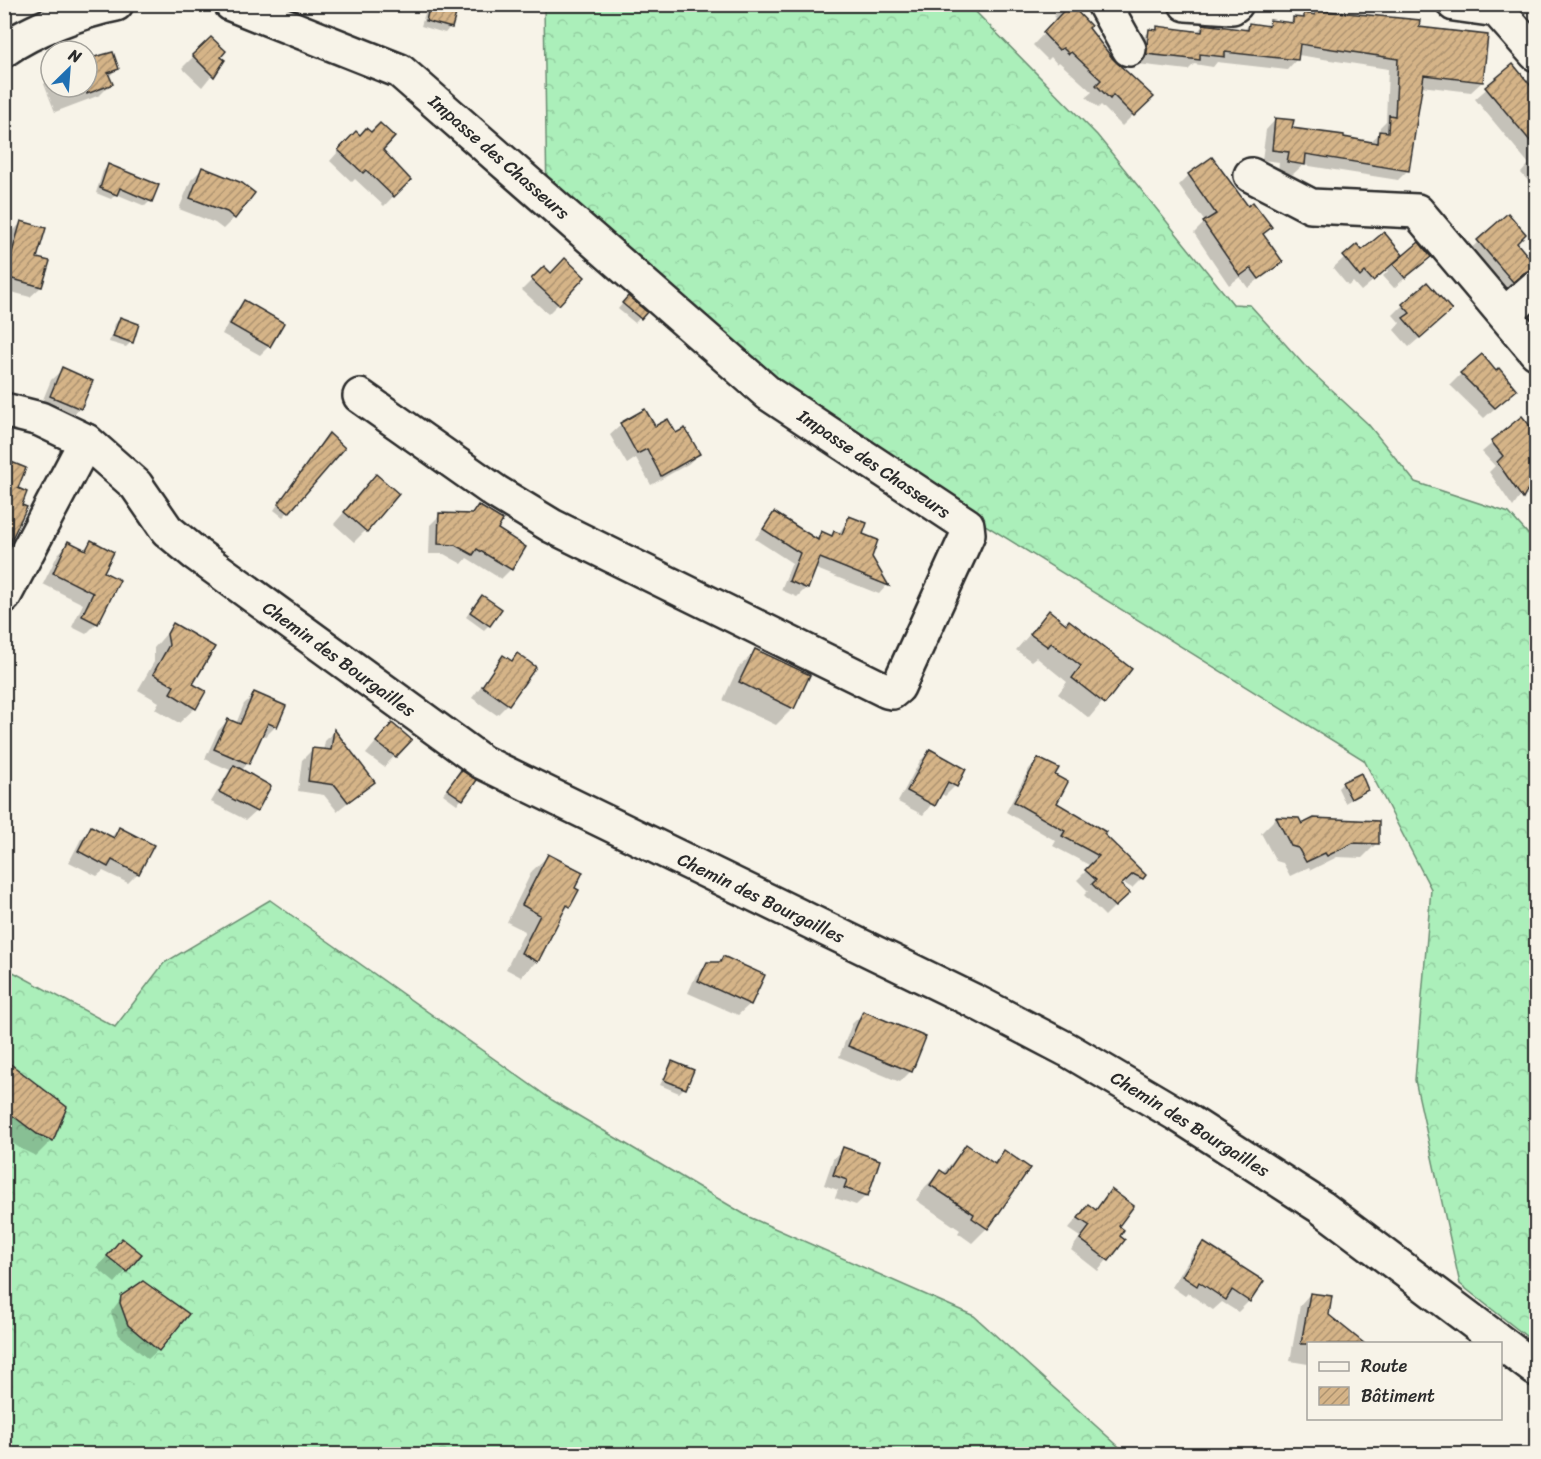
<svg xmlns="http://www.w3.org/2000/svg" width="1541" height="1459" font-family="Sriracha,sans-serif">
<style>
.forest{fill:url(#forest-crowns);stroke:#6b8d72;stroke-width:1.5}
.shadow{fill:#0003}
.building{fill:url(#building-hatch);stroke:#2b2b2b;stroke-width:1.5}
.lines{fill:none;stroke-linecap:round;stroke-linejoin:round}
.minor-casing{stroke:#2b2b2b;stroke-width:38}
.minor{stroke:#f7f3e8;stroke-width:33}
.labels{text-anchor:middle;stroke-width:6;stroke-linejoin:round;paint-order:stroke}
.street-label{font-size:18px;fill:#2b2b2b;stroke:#f7f3e8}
</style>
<defs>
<pattern id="forest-crowns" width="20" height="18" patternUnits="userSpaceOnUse" patternTransform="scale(1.5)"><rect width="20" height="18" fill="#abefba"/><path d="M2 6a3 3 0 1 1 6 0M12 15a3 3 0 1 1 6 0" fill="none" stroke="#93cda0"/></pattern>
<pattern id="building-hatch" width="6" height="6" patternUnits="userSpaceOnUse" patternTransform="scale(1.5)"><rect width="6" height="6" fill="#d5b488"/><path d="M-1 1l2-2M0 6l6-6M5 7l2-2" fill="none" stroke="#ad936f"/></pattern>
</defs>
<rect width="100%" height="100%" fill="#f7f3e8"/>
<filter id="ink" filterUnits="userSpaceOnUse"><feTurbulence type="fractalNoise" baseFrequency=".0167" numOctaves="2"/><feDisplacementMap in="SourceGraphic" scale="12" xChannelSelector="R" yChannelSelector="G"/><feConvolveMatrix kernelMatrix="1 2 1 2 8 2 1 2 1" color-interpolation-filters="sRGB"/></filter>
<g filter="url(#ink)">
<g class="forest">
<path d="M544 5H969L1097 135 1233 304 1250 305 1304 365 1368 424 1415 482 1509 513 1536 543V1344L1460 1284 1415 1080 1431 889 1364 760 832 430 547 200Z"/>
<path d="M270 900 552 1100 749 1217 974 1316 1127 1454H5L4 967 115 1027 164 963Z"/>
</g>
<g class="shadow">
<path d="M1063 4H1068L1089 26 1087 28 1112 60 1151 97 1122 126 1101 105 1098 108 1086 97 1092 92 1059 62 1057 64 1051 57 1048 60 1033 45 1054 23 1055 12Z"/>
<path d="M431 5 450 27 445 33 421 26 426 10Z"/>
<path d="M1316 12 1418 28 1482 82 1471 92 1421 86 1408 170 1398 180 1303 165 1293 174 1278 172 1279 162 1262 160 1266 130 1276 119 1291 129 1369 143 1379 134 1380 127 1386 121 1388 69 1298 55 1297 59 1287 70 1217 62 1213 67 1194 64 1188 70 1137 64 1139 41 1150 31 1154 32 1158 28 1196 33 1203 26 1243 31 1249 25 1265 27 1270 22 1288 24 1294 18 1312 16Z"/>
<path d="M211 39 223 61 202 87 182 68Z"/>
<path d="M100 55 117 68 109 77 111 84 100 95 55 112 44 84 51 77V87H87V60Z"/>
<path d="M1513 66 1536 94 1531 102 1536 108V197L1528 187 1531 184 1521 173 1529 164 1475 99Z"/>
<path d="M371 134 409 180 384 206 355 179 352 182 330 161 346 143Z"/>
<path d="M108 166 150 201 145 206 116 194 111 199 96 193 103 171Z"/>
<path d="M202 169 234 218 223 229 215 223 179 209 191 180Z"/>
<path d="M1189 175 1262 235 1281 261 1248 288 1240 277 1229 285 1194 233 1205 222 1179 185Z"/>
<path d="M1504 219 1515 243 1536 270 1528 278 1513 282 1502 291 1468 251Z"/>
<path d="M21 223 35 259 41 287 30 297 4 290V256L11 233Z"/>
<path d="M1357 246 1362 252 1398 261 1429 257 1394 288 1383 276 1389 270 1387 269 1361 291 1353 282 1348 286 1333 268Z"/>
<path d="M544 268 551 275 558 304 548 314 522 290Z"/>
<path d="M244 302 269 346 260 355 222 334 235 311Z"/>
<path d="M623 303 645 312 635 323 618 309Z"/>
<path d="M1403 305 1440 320 1409 347 1394 330 1400 323 1393 315Z"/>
<path d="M1536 314V333L1528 322Z"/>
<path d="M120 319 131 342 126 347 109 342 115 324Z"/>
<path d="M63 369 80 408 69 419 40 407 51 380Z"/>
<path d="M1496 373 1515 390 1484 418 1450 385 1461 374Z"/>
<path d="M645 411 654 428 676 435 699 454 688 464 651 485 636 458 627 464 610 435 621 425Z"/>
<path d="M1522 418 1536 435V474L1513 507 1489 472 1495 466 1482 452Z"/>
<path d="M324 441 288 512 283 517 274 510Z"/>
<path d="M365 488V531L354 542 334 524Z"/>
<path d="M478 507 496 530 511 569 501 579 467 558 462 564 444 554H429L430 525 440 515H470Z"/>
<path d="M774 514 815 540 822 533 830 536 835 532 838 534 850 518 887 585 879 594 814 568 806 588 797 597 781 590 792 563 755 539Z"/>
<path d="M91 542 102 573 97 623 86 634 72 627 83 604 43 584 58 554 69 543 83 550Z"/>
<path d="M477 602 489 625 484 630 466 617Z"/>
<path d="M1049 612 1130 669 1089 718 1058 694 1067 682 1036 657 1031 661 1016 650Z"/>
<path d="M174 625 195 708 179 723 155 709 159 702 138 690 154 662V648Z"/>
<path d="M756 651 793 708 776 725 723 700 738 668Z"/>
<path d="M517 655 508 704 497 715 472 698 503 657 510 662Z"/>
<path d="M255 694 276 726 266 736 261 734 248 763 241 771 256 811 246 820 211 802 230 770 205 759 218 731 228 720 236 724 244 704Z"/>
<path d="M334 732 373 782 337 811 324 795 298 791 302 760 313 749 323 751 325 741Z"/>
<path d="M381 736 410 740 384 767 366 754Z"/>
<path d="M930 751 955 786 945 796 940 793 923 815 898 802 920 761Z"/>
<path d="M1038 759 1053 776 1055 804 1102 834 1142 878 1132 888 1122 882 1119 885 1128 893 1105 916 1084 895 1088 891 1077 880 1091 866 1053 846 1056 841 1006 812 1029 769Z"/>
<path d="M461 772 462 799 457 804 443 794Z"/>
<path d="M1343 783 1367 790 1345 803 1338 788Z"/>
<path d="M1276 818 1298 819 1301 826 1377 843 1362 858 1337 857 1311 870 1309 867 1290 876 1283 863 1276 861 1261 833Z"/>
<path d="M92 828 110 838 119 829 138 873 128 883 103 871 97 876 69 862 81 839Z"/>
<path d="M548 856 573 889 569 906 560 915 537 961 521 977 506 969 525 931 507 922 532 871Z"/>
<path d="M723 958 750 1004 738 1015 688 993 696 975 708 964 717 963Z"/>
<path d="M863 1013 911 1071 900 1082 839 1057 852 1024Z"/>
<path d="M672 1062 684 1088 679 1093 660 1085Z"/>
<path d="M4 1071 52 1140 36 1156 21 1149 4 1137Z"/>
<path d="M966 1146 992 1164 1004 1152 987 1228 972 1243 958 1233 960 1230 916 1200 925 1187 940 1172 943 1173Z"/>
<path d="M843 1148 867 1195 856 1205 835 1198 838 1190 824 1185 833 1159Z"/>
<path d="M1112 1191 1118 1236 1123 1240 1098 1271 1071 1250 1080 1237 1068 1229 1088 1206 1095 1210Z"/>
<path d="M1203 1243 1249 1301 1238 1312 1222 1302 1213 1310 1188 1293 1185 1296 1172 1287 1192 1255Z"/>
<path d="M111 1251 140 1255 115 1283 97 1268Z"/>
<path d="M1310 1294 1328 1315 1308 1344V1364L1290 1361 1300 1305Z"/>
<path d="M122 1297 158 1350 148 1359 119 1335 111 1312Z"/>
</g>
<g class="building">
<path d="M430 4 457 10 452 28 426 21Z"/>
<path d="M1070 4 1091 26 1089 28 1113 59 1154 97 1134 116 1113 95 1110 99 1096 85 1101 80 1071 52 1069 54 1063 48 1059 50 1043 33Z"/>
<path d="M1316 10 1420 20 1419 27 1488 35 1483 82 1424 75 1409 171 1306 154 1305 165 1287 162 1289 152 1272 150 1275 118 1294 120 1292 128 1344 135V137L1378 143 1379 131 1388 132 1389 115 1395 116 1398 59 1300 44 1298 60 1225 52V57L1200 54V60L1146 54 1149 29 1157 30V26L1202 32 1203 24 1248 30 1249 23 1269 26 1270 20 1293 23V17L1304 18V13L1315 15Z"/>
<path d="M211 37 226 51 221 57 225 60 214 77 192 55Z"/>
<path d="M113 52 119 69 108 73 113 84 87 94V59Z"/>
<path d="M1513 64 1536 92V148L1485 87Z"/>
<path d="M380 123 395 137 383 150 411 180 394 197 366 170 363 173 338 150 356 131 360 135 366 128 371 132Z"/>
<path d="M1212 157 1248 206 1253 202 1272 227 1263 234 1283 262 1259 279 1251 268 1240 276 1203 222 1216 214 1188 174Z"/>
<path d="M108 164 159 185 152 202 120 188 117 195 100 188Z"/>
<path d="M202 167 242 183 255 193 235 219 227 212 190 198Z"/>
<path d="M1508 213 1526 234 1517 243 1536 266V269L1524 273 1513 282 1477 240Z"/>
<path d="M21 221 46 228 37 258 50 261 42 287 5 277Z"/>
<path d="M1384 232 1403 255 1373 281 1365 272 1360 277 1343 256 1357 244 1362 250Z"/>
<path d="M1419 242 1431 257 1405 278 1393 264Z"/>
<path d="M565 258 585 277 559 305 531 279 544 266 551 273Z"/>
<path d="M1427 282 1452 310 1420 338 1403 318 1410 313 1402 304Z"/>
<path d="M628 296 647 312 641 319 622 303Z"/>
<path d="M244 300 284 323 270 347 230 324Z"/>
<path d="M120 317 139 324 133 343 113 336Z"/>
<path d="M1482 354 1496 371 1499 368 1517 390 1495 408 1460 373Z"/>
<path d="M62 367 93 381 81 409 50 396Z"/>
<path d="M645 409 655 426 668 419 676 433 685 428 700 454 661 476 647 449 637 454 620 423Z"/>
<path d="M1522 416 1536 433V474L1523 499 1497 462 1503 456 1491 441Z"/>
<path d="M329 433 345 448 289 513 278 504Z"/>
<path d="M4 459 26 468 18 488 27 492 22 505 27 507 4 555Z"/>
<path d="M376 474 399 494 367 532 344 512Z"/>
<path d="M478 505 503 520 498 529 526 547 512 570 477 549 473 555 455 545 438 544 439 513 472 514Z"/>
<path d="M774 512 818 540 821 531 832 536 834 531 842 534 849 516 867 523 863 534 878 540 872 557 889 586 820 558 808 589 789 581 800 553 763 529Z"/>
<path d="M91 540 114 552 104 572 120 580 98 624 82 616 93 593 53 573 68 541 86 550Z"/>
<path d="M482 595 502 609 490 626 470 612Z"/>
<path d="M1049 610 1066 624 1069 620 1132 669 1105 704 1072 678 1081 666 1051 643 1048 647 1030 634Z"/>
<path d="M173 623 215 647 193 684 206 691 196 709 170 693 174 686 153 674 169 645 167 634Z"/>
<path d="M755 649 810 675 794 709 739 682Z"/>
<path d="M517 653 536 667 509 705 482 686 503 655 512 661Z"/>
<path d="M254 692 286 706 277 727 268 723 249 764 214 749 228 719 240 724Z"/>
<path d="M392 723 412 740 396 757 376 742Z"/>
<path d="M334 729 375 782 348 802 335 785 308 781 312 748 331 750Z"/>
<path d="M930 749 966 769 957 787 948 782 935 806 907 791Z"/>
<path d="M1038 758 1059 768 1055 775 1068 782 1057 803 1106 832 1104 834 1146 875 1143 879 1133 874 1121 885 1130 893 1115 907 1092 884 1096 880 1085 870 1099 856 1062 836 1065 831 1014 802Z"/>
<path d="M234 765 271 786 257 812 219 792Z"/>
<path d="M461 770 477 780 463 800 447 789Z"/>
<path d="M1361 773 1368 790 1351 799 1342 782Z"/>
<path d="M1276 817 1299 818 1302 824 1314 818 1379 821V844L1353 843 1327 856 1325 853 1306 862 1298 848 1291 846Z"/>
<path d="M91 826 114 838 119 827 154 845 139 874 112 860 108 867 78 851Z"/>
<path d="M548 854 583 872 575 888 579 890 570 907 567 905 538 962 521 953 540 915 522 905Z"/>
<path d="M723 956 765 975 751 1005 698 981 707 962H720Z"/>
<path d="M863 1011 926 1037 912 1072 848 1046Z"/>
<path d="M4 1059 67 1107 53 1141 37 1134 4 1109Z"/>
<path d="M672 1061 694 1070 686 1089 664 1080Z"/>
<path d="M966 1144 995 1164 1004 1150 1030 1168 988 1229 972 1218 974 1214 930 1185 940 1170 946 1174Z"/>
<path d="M843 1147 880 1160 868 1196 844 1188 847 1180 833 1175Z"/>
<path d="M1111 1189 1134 1206 1119 1226 1124 1230 1120 1236 1125 1240 1109 1261 1080 1239 1090 1226 1078 1218 1088 1204 1096 1210Z"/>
<path d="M122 1238 142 1254 127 1272 107 1256Z"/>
<path d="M1203 1242 1264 1281 1250 1302 1232 1290 1226 1300 1199 1282 1197 1286 1182 1276Z"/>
<path d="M143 1281 189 1314 159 1351 128 1325 120 1303 121 1296Z"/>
<path d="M1310 1293 1332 1296 1329 1315 1365 1344H1301Z"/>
</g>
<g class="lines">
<g class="minor-casing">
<g id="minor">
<path d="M231 4 400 71 769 394 967 525 968 534 898 687 892 692 887 691 552 526 496 492 360 396"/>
<path d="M1104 4 1129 49"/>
<path d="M1186 4 1232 7 1236 4"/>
<path d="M1454 4 1497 10 1536 54"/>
<path d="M4 50C31 30 84 10 116 4"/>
<path d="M1251 175 1311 206 1417 211 1536 352"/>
<path d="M1505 314 1536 287"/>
<path d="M4 410 40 419 86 441 136 485 167 530 196 554 482 762 974 1001 1068 1050 1180 1116 1321 1207 1536 1369"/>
<path d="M4 596 86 441"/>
</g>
</g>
<use href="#minor" class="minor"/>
</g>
</g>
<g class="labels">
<g class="street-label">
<text transform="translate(499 157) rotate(41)" y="6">Impasse des Chasseurs</text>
<text transform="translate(874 464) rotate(34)" y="6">Impasse des Chasseurs</text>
<text transform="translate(339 659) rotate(36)" y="6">Chemin des Bourgailles</text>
<text transform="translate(761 898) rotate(26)" y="6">Chemin des Bourgailles</text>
<text transform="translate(1190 1124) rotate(32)" y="6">Chemin des Bourgailles</text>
</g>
</g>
<rect width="1541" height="1459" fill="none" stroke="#f7f3e8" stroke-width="24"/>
<rect x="12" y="12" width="1517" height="1435" fill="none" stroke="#2b2b2b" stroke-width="2" filter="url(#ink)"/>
<rect x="1307" y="1342" width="195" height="78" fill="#f7f3e8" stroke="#a5a39c" stroke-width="1.5"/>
<rect x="1319" y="1362" width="30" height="9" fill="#f7f3e8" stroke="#a5a39c" stroke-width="1.5"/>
<text x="1361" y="1372" font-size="18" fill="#2b2b2b">Route</text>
<rect x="1319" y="1387" width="30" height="18" fill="url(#building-hatch)" stroke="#a5a39c" stroke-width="1.5"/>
<text x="1361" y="1402" font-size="18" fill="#2b2b2b">Bâtiment</text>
<g transform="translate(69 69) rotate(25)"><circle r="28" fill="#f7f3e8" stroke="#a5a39c" stroke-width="1.5"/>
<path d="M0-4.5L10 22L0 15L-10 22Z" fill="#1f6fb2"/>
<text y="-9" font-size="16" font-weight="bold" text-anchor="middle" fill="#2b2b2b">N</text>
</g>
</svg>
